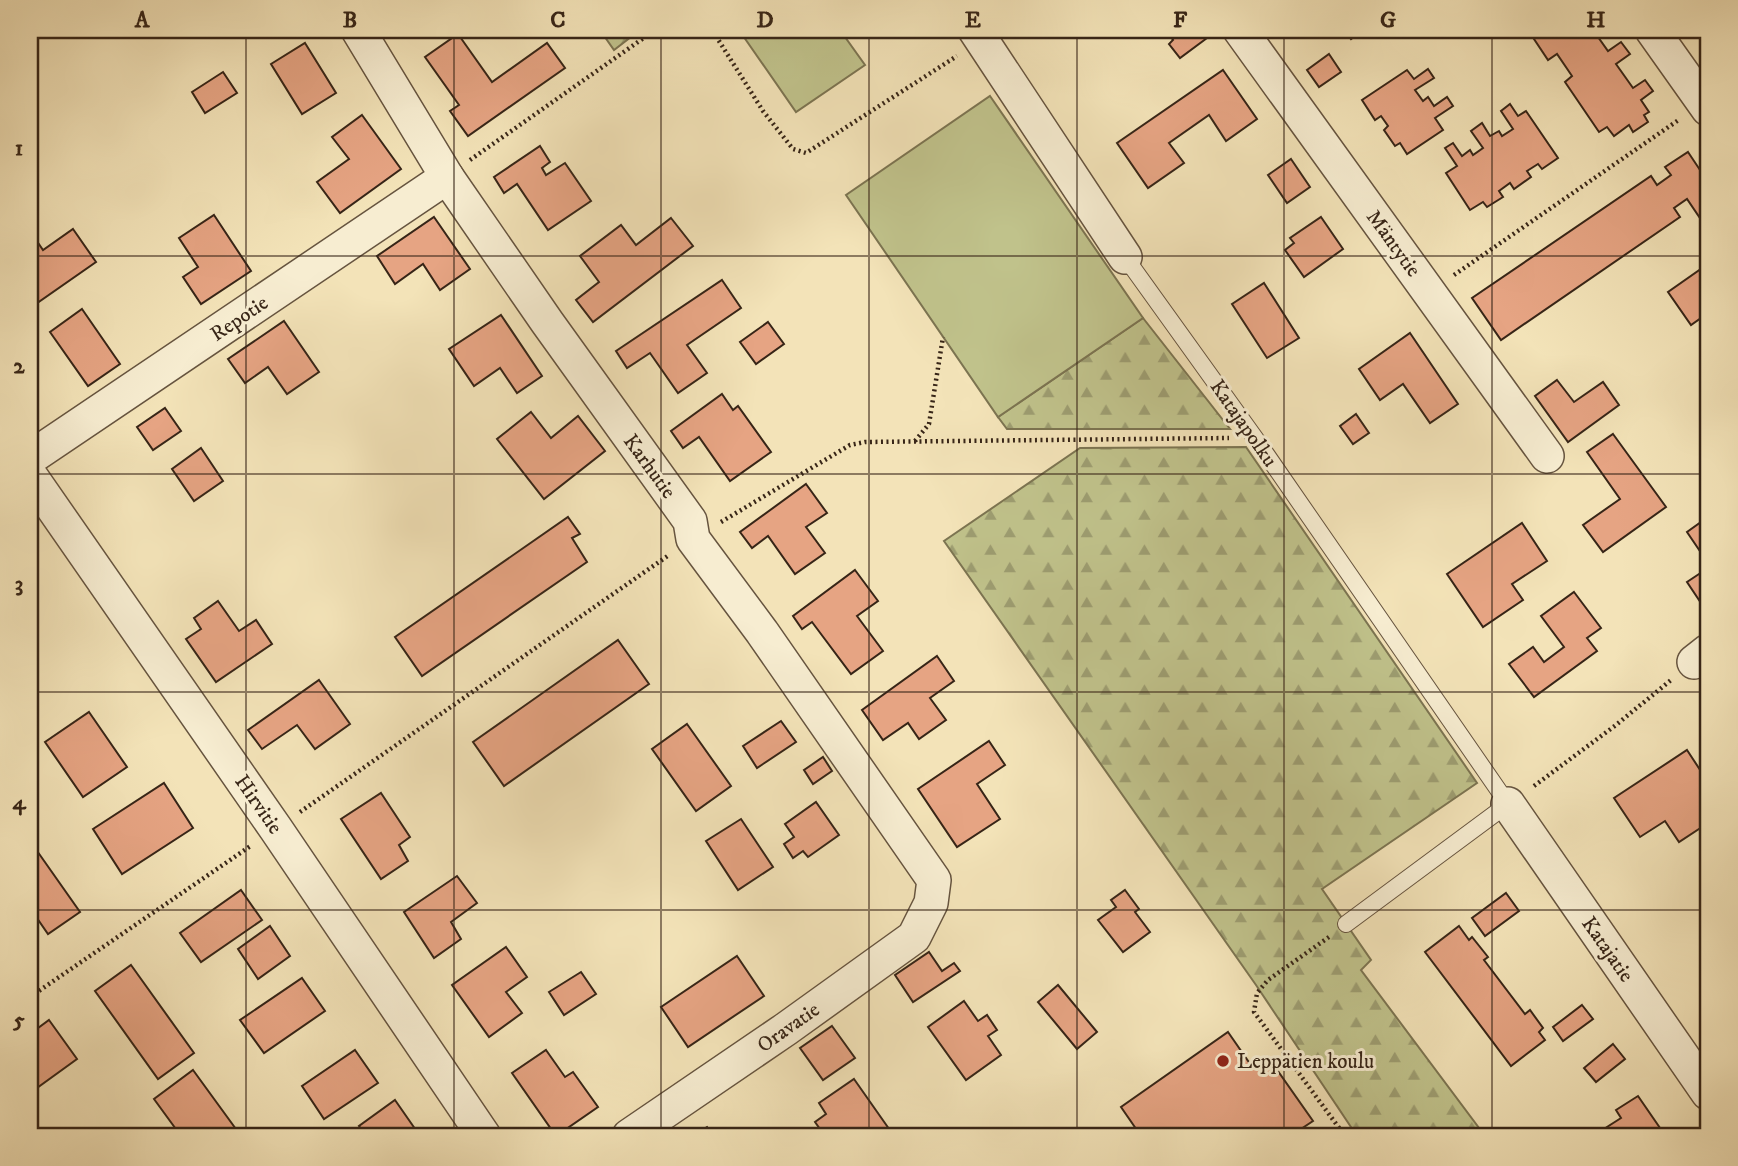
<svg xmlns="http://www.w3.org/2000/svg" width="1738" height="1166" font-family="'IM FELL DW Pica',serif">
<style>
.forest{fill:url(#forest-firs);stroke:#7c7451;stroke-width:2}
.pitch{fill:#c0c28b;stroke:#7c7451;stroke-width:2}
.building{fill:#e6a483;stroke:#372517;stroke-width:2}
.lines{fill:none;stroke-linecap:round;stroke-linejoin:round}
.lane-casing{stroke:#66543f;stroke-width:18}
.street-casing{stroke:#66543f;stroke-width:36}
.path{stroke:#372517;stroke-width:4.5;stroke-dasharray:2 3.5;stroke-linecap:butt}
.lane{stroke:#f7edd1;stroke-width:16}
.street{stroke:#f7edd1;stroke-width:33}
.grid{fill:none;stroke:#372517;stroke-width:2;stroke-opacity:0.55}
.poi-dot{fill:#8f2418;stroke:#f7edd1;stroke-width:2.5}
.labels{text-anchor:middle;stroke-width:6;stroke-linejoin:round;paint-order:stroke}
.street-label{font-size:21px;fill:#372517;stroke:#f7edd1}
.poi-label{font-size:21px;fill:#372517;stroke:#f7edd1;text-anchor:start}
.neatline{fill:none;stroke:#372517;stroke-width:2.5}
.grid-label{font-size:23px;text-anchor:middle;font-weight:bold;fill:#372517}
</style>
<defs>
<pattern id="forest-firs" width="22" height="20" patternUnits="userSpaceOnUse" patternTransform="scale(1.75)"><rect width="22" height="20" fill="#c0c28b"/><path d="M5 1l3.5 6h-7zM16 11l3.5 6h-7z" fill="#9d9d71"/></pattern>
</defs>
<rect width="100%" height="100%" fill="#f3e3b8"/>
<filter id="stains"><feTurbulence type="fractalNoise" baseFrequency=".00286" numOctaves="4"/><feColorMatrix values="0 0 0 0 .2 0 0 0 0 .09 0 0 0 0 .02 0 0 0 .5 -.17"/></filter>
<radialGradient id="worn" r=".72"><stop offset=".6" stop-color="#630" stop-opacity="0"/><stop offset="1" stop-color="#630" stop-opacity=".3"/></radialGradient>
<g class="forest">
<path d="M600 30H640L614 50Z"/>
<path d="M1143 318 1230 429H1007L998 417Z"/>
<path d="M1246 447 1477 783 1322 889 1371 960 1361 970 1485 1136H1405L1398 1128 1383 1136H1357L1256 985 944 541 1080 448Z"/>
</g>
<g class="pitch">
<path d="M739 30H840L865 65 796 112Z"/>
<path d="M990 96 1143 318 998 417 846 195Z"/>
</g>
<g class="building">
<path d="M1166 30H1202L1207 38 1180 58 1169 44 1173 40Z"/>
<path d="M1344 30H1363L1351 39Z"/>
<path d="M1528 30H1593L1608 51 1621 42 1630 54 1616 64 1633 88 1645 80 1653 91 1641 100 1649 112 1644 115 1648 122 1633 132 1629 125 1614 136 1607 127 1599 132 1565 82 1572 76 1557 54 1548 60Z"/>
<path d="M458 34 492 82 547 43 565 68 468 136 450 111 459 105 425 57Z"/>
<path d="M305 43 336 93 302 114 271 64Z"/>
<path d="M1329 54 1341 72 1319 87 1307 70Z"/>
<path d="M1428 69 1434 78 1415 90 1423 101 1428 97 1434 106 1447 97 1453 106 1435 118 1443 130 1407 154 1400 143 1395 146 1384 130 1388 126 1381 116 1375 120 1362 100 1407 70 1414 79Z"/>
<path d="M1223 70 1257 119 1226 141 1209 115 1169 143 1184 163 1148 188 1117 143Z"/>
<path d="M223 72 237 93 205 113 192 92Z"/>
<path d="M1510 104 1518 116 1526 111 1558 158 1542 169 1538 164 1527 171 1531 177 1514 189 1510 183 1499 191 1503 197 1487 207 1483 202 1470 210 1446 173 1457 166 1445 148 1453 143 1462 156 1470 150 1473 155 1483 148 1471 131 1482 123 1490 136 1499 131 1502 136 1513 129 1501 111Z"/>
<path d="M362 115 401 169 340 213 317 182 349 159 332 137Z"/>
<path d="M540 146 550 162 542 168 546 175 565 163 591 201 548 230 517 184 504 193 494 177Z"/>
<path d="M1688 152 1708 182V230L1687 199 1674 208 1680 217 1501 340 1472 298 1651 176 1657 185 1671 175 1665 167Z"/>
<path d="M1291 159 1310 187 1287 203 1268 175Z"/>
<path d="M214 215 251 271 201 304 183 277 198 267 179 238Z"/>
<path d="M434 217 470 269 440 290 423 264 395 284 377 256Z"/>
<path d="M1321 217 1343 249 1304 277 1285 250 1294 243 1290 238Z"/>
<path d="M671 218 693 246 593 322 576 300 599 282 580 256 621 225 636 245Z"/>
<path d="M73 229 96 262 30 308V231L43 250Z"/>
<path d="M1708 264V313L1691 325 1668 292Z"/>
<path d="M722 280 741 308 687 345 707 373 678 393 650 353 627 368 616 351Z"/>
<path d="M1264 283 1299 338 1267 358 1232 304Z"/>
<path d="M82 309 120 364 88 386 50 332Z"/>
<path d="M501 315 542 376 517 393 500 368 474 386 449 349Z"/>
<path d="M284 321 319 372 287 394 268 367 245 383 228 359Z"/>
<path d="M768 322 784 344 756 364 740 342Z"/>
<path d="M1410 333 1458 404 1430 423 1403 384 1380 400 1359 369Z"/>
<path d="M30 360 37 369 30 374Z"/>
<path d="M1557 380 1574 402 1603 382 1619 405 1568 442 1535 396Z"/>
<path d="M722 394 733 410 738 406 771 452 730 481 699 437 683 448 671 431Z"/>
<path d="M165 408 181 431 153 450 137 427Z"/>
<path d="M531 412 551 438 578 416 605 451 544 499 497 439Z"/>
<path d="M1356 414 1369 433 1353 444 1340 426Z"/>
<path d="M1613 434 1666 507 1603 552 1583 525 1620 499 1587 452Z"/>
<path d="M201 448 223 481 194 501 172 469Z"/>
<path d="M806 484 827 513 806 527 825 553 795 574 768 536 752 548 740 532Z"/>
<path d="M568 517 580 534 572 538 587 562 422 676 395 637Z"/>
<path d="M1708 517V563L1687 532Z"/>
<path d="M1522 523 1547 561 1512 584 1523 600 1483 627 1447 574Z"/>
<path d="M1708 568V602L1703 606 1687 582Z"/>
<path d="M855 570 878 601 857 616 883 651 851 674 812 622 802 629 793 616Z"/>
<path d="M1574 592 1601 628 1587 638 1597 651 1534 697 1509 664 1533 647 1544 662 1564 647 1541 616Z"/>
<path d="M218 601 239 631 256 620 272 644 216 682 186 639 201 629 194 618Z"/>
<path d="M618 640 649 684 504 786 473 742Z"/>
<path d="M937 656 954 681 930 698 946 720 919 739 908 723 883 740 862 710Z"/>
<path d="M319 680 350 724 315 749 297 725 262 749 248 730Z"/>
<path d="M89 712 127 767 83 797 45 742Z"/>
<path d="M781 721 796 742 757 768 743 746Z"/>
<path d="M687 724 731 786 696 811 652 749Z"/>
<path d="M989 741 1005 765 977 784 1000 819 957 847 918 789Z"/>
<path d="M1687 750 1708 782V823L1679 842 1665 821 1640 837 1614 798Z"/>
<path d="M823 757 832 771 813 784 804 770Z"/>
<path d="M164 783 193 828 122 874 93 829Z"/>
<path d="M381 793 410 837 399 845 408 861 381 879 341 819Z"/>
<path d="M816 802 839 835 808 857 803 851 793 858 784 844 794 837 785 824Z"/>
<path d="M741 819 773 867 738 890 706 841Z"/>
<path d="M35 848 80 912 48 934 30 908V852Z"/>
<path d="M457 876 477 903 451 922 461 939 434 958 404 912Z"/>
<path d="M241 890 262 920 201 962 180 933Z"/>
<path d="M1125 890 1139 909 1135 912 1150 932 1123 952 1098 920 1116 907 1111 900Z"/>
<path d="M1506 893 1519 911 1485 936 1472 918Z"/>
<path d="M270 926 290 956 258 979 238 949Z"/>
<path d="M1459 926 1469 940 1472 937 1488 957 1484 960 1525 1014 1530 1010 1543 1028 1539 1032 1545 1040 1511 1066 1425 952Z"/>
<path d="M506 947 527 977 506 992 522 1013 489 1037 452 985Z"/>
<path d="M929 952 942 971 954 963 960 971 913 1002 895 975Z"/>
<path d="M737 956 764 996 688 1047 661 1007Z"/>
<path d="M131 965 194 1053 158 1079 95 991Z"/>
<path d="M581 972 596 994 564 1015 549 992Z"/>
<path d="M302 978 325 1011 264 1053 240 1020Z"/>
<path d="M1058 985 1097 1032 1077 1049 1038 1002Z"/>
<path d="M964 1001 978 1021 987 1015 997 1030 988 1036 1001 1055 966 1080 928 1027Z"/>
<path d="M1582 1005 1593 1019 1563 1041 1553 1027Z"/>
<path d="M49 1020 77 1059 30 1093V1034Z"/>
<path d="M832 1026 855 1058 823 1080 800 1048Z"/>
<path d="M1228 1032 1253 1068 1268 1057 1313 1121 1298 1131 1302 1136H1141L1121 1107Z"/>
<path d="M1613 1044 1625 1059 1596 1082 1584 1068Z"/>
<path d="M355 1050 378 1083 324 1119 302 1086Z"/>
<path d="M546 1050 565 1077 573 1072 598 1107 556 1136 512 1073Z"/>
<path d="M193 1070 241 1136H181L154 1099Z"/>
<path d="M854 1079 894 1136H825L815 1122 826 1114 819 1103Z"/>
<path d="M1638 1096 1660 1128 1648 1136H1593L1621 1118 1616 1110Z"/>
<path d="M395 1100 420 1136H367L359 1126Z"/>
<path d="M707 1127 713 1136H692Z"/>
</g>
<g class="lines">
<g class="lane-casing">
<path id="lane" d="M1125 257 1255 438 1508 804 1346 924"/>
</g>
<g class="street-casing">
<g id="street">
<path d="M358 30 447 177 547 322 690 521 693 539 762 632 934 880 931 903 914 937 786 1029 629 1136"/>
<path d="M975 30 1125 257"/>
<path d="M1240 30 1547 456"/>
<path d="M1652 30 1708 109"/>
<path d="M30 458 447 177"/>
<path d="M30 475 276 829 484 1136"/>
<path d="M1694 662 1708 651"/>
<path d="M1508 804 1708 1093"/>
</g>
</g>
<g class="path">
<path d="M707 30 714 33 763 111 793 149 806 153 957 56"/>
<path d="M470 160 655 30"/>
<path d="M1454 275 1680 119"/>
<path d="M915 441 929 424 943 337"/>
<path d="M721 522 850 445 865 442 1229 438"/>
<path d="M1534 786 1616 725 1671 680"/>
<path d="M300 812 669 555"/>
<path d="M1329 937 1268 980 1257 993 1254 1012 1345 1136"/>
<path d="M30 997 252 845"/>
</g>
<use href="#lane" class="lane"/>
<use href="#street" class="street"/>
</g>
<path class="grid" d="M246 30V1136M454 30V1136M661 30V1136M869 30V1136M1077 30V1136M1284 30V1136M1492 30V1136M30 256H1708M30 474H1708M30 692H1708M30 910H1708"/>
<circle class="poi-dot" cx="1223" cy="1061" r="7"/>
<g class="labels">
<g class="street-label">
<text transform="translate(1394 243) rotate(54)" y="7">Mäntytie</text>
<text transform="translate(239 318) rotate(-34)" y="7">Repotie</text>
<text transform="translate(1244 423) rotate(55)" y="7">Katajapolku</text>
<text transform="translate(650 466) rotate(54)" y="7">Karhutie</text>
<text transform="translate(259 804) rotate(55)" y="7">Hirvitie</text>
<text transform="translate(1608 949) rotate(55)" y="7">Katajatie</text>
<text transform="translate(788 1027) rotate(-35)" y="7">Oravatie</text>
</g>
<g class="poi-label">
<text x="1237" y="1068">Leppätien koulu</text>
</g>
</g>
<rect width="1738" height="1166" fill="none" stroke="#f3e3b8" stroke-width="77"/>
<rect x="38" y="38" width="1662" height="1090" class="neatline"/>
<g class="grid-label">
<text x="142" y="27">A</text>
<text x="350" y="27">B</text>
<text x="558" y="27">C</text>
<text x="765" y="27">D</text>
<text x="973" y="27">E</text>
<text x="1180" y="27">F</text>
<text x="1388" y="27">G</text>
<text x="1596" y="27">H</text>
<text x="19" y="155">1</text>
<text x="19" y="373">2</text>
<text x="19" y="591">3</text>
<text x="19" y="809">4</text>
<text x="19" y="1027">5</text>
</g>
<rect width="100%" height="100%" filter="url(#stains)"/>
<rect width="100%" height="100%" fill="url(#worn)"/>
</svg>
